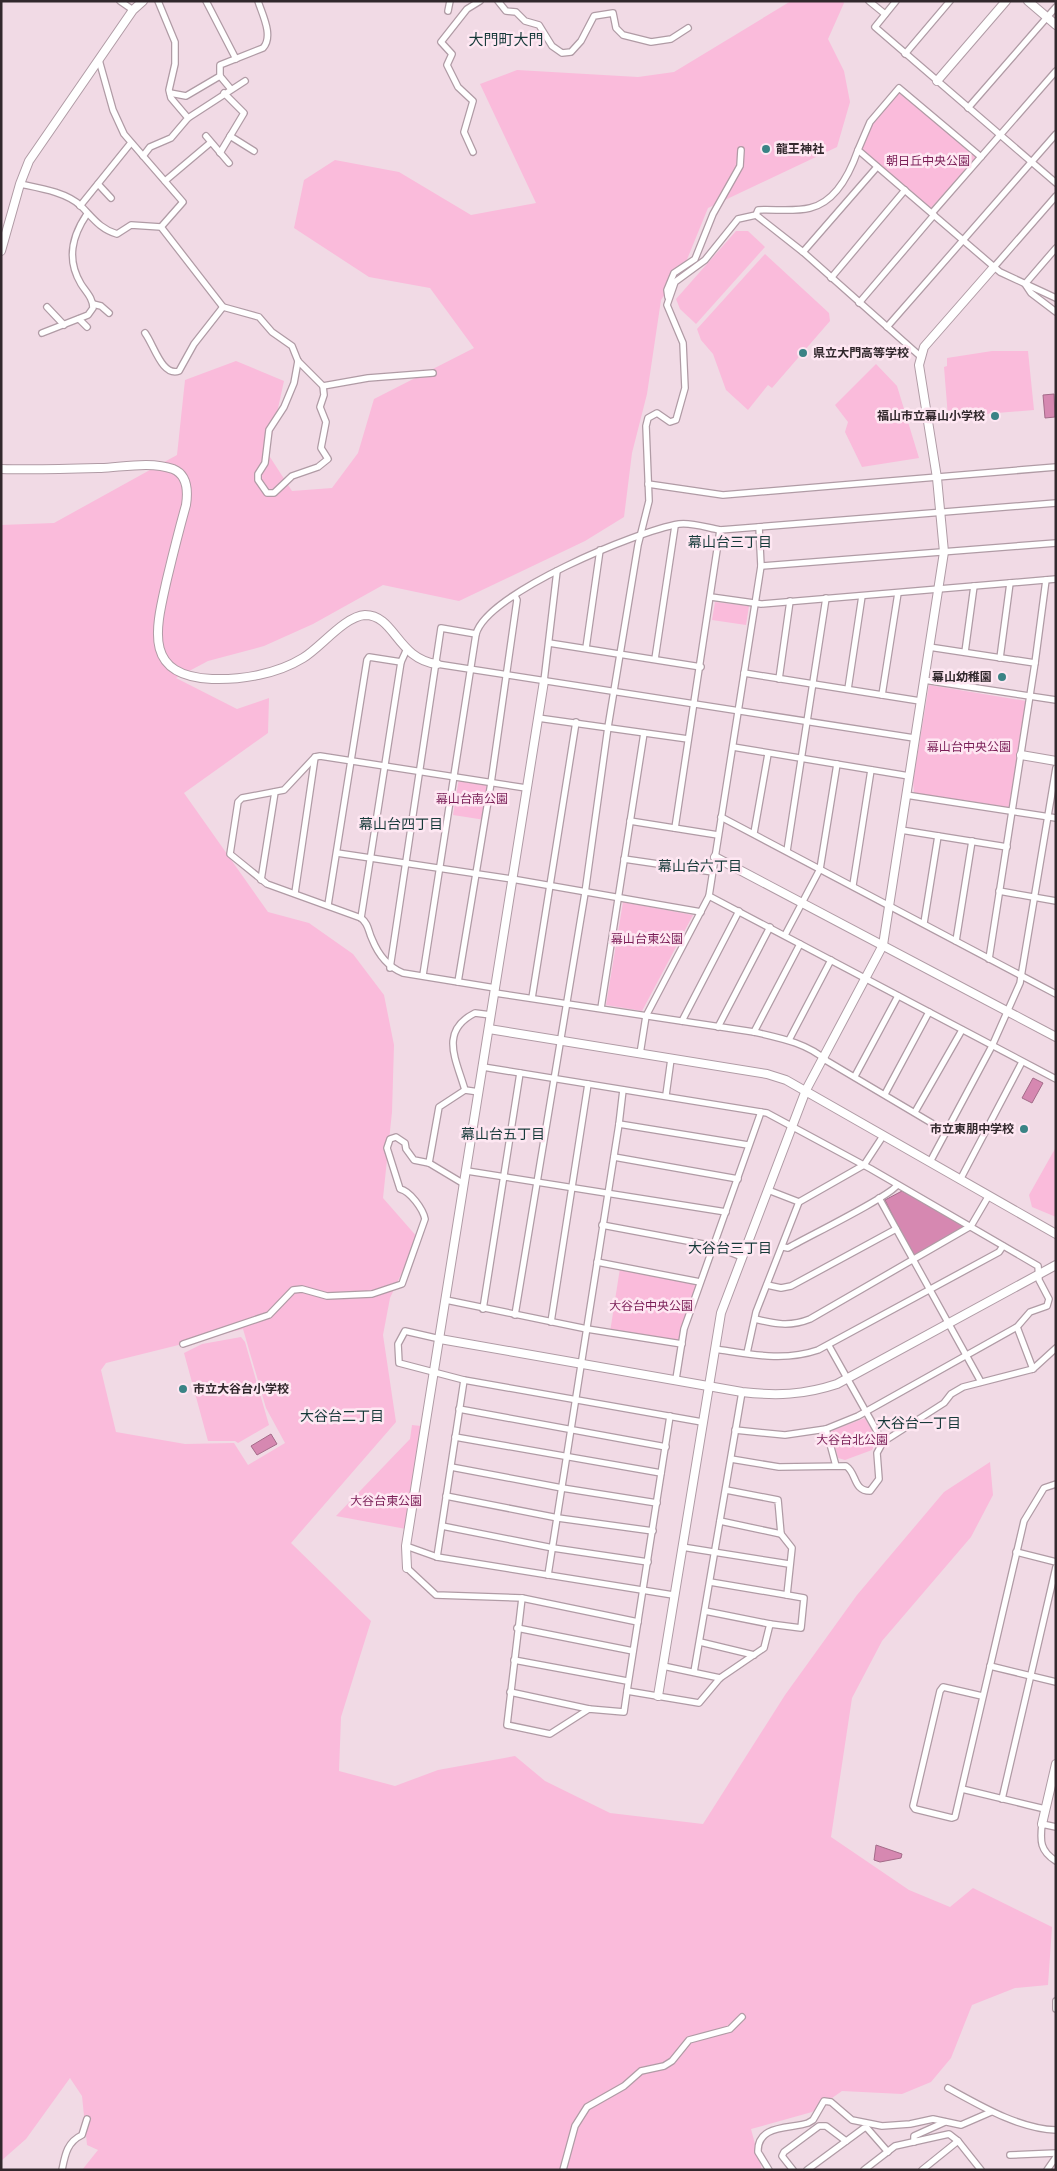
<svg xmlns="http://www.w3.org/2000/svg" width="1057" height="2171" font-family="'Noto Sans','Noto Sans JP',sans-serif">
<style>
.green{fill:#fabbdb;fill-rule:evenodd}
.water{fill:#d688b1;stroke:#a46b89}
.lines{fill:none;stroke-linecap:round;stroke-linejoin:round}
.minor-casing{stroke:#b09ba5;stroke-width:8}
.tertiary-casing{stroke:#b09ba5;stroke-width:10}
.minor{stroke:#fff;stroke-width:5.5}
.tertiary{stroke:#fff;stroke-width:8}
.poi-dot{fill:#3a8385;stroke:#fee7f2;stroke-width:2}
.labels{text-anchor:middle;stroke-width:5;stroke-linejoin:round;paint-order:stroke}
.poi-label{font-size:12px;font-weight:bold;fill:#31282c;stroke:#fee7f2;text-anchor:start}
.park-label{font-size:12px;fill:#7a1e57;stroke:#fee7f2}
.neighbourhood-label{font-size:14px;fill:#163939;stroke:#fee7f2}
.quarter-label{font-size:15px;fill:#163939;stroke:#fee7f2}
</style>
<rect width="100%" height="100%" fill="#f1dae5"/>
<g class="green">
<path d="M791 1H843L844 3 828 39 844 71 850 102 837 147 708 208 686 262 661 300 647 394 632 453 624 517 585 541 459 601 383 585 313 624 264 646 208 661 176 678 237 709 269 698 268 733 184 793 268 912 309 923 353 954 384 995 394 1045 392 1112 383 1198 418 1238 390 1298 383 1335 396 1422 291 1543 371 1621 341 1717 339 1771 395 1786 438 1770 515 1756 545 1781 610 1813 703 1824 785 1695 857 1595 944 1492 990 1462 993 1495 971 1537 882 1641 852 1698 831 1837 909 1890 950 1907 973 1888 1052 1927 1048 1985 1015 1988 972 2005 951 2058 931 2082 902 2094 842 2091 812 2112 751 2129 762 2170H82L98 2150 87 2145 82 2096 70 2078 26 2139 1 2161V525L54 523 177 455 185 380 236 361 284 381 268 454 292 491 332 488 358 453 374 399 474 348 430 288 369 277 294 228 304 180 335 160 399 172 471 215 536 203 480 84 517 70 638 77 674 72ZM243 1329 266 1408 285 1443 248 1465 234 1443 185 1444 116 1432 101 1370 106 1363Z"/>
<path d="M899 92 977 157 930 209 862 149 873 122Z"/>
<path d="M736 231H748L765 247 696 324 680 309 676 299Z"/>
<path d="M765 254 829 313 830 321 772 388 768 385 748 410 726 390 713 354 701 340 697 329Z"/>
<path d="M992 351H1028L1034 410 948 417 944 367 947 366V358Z"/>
<path d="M876 364 897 386 919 458 862 467 845 432 848 422 835 405Z"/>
<path d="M715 602 749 606 746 625 712 620Z"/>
<path d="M929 685 1026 701 1010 807 1008 809 914 793 913 781Z"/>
<path d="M459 778 491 783 485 820 453 815Z"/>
<path d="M623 902 693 915 642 1011 606 1005Z"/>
<path d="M1056 1147V1217L1032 1207 1029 1195Z"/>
<path d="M620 1268 699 1283 681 1343 610 1332Z"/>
<path d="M241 1337 245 1342 269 1425 238 1443 235 1441H208L184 1353 202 1344Z"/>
<path d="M865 1418 877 1440 872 1450 845 1460 838 1458 831 1431Z"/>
<path d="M412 1425 421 1426 406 1529 336 1516 410 1439Z"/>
</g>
<g class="water">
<path d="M1054 394 1055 417 1045 418 1043 395Z"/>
<path d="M1033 1078 1043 1083 1032 1103 1022 1098Z"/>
<path d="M902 1191 967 1226 913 1257 885 1200Z"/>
<path d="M271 1434 277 1444 257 1455 251 1446Z"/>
<path d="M876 1845 902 1854 901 1858 880 1862 874 1860Z"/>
</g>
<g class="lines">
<g class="minor-casing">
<g id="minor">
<path d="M120 1 133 10"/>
<path d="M206 1 236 59"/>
<path d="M498 1 506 11 516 12 525 21 539 25 552 46 562 53 571 52 581 41 594 16 613 13 616 28 623 35 651 42 671 39 688 28"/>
<path d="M869 1 885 14"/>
<path d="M896 1 875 27 1056 183"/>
<path d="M448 11 450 1"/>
<path d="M905 54 950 1"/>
<path d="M99 60 113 110 124 134 183 202 161 227"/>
<path d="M220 76 230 88"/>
<path d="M170 93 186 96 220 76V65L263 48C274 36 262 14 258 1"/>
<path d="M968 108 1056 7"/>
<path d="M188 118 245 81"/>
<path d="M206 136 229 163"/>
<path d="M230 136 254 151"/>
<path d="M858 150C850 173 836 202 810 208 794 212 774 209 758 210L756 215 803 252 920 356"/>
<path d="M473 152 464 132 473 101 458 87 447 65 452 54 441 42 467 9 480 1"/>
<path d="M220 153 244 113 224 93"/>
<path d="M143 156 150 147 171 138 188 118 171 98 169 90 175 64V42L158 1"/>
<path d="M981 157 899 88 870 122 858 150 1000 272 1056 298"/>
<path d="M165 181 210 143"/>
<path d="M20 184C39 188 66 192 81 206 93 218 100 229 117 234L131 225 161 227 223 307 259 317 272 332 292 346 298 361 323 386 368 378 433 373"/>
<path d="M98 184 111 198"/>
<path d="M80 206 130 144"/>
<path d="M932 213 1056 71"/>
<path d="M1056 248 1025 284 1031 293 1056 312"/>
<path d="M803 252 877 167"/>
<path d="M994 267 1056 196"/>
<path d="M831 278 905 190"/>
<path d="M668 297 667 290 674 273 695 259 713 214 740 166 741 150"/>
<path d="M859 303 934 215"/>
<path d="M93 304 101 306 109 313"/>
<path d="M47 307 64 325"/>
<path d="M79 319 87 327"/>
<path d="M887 327 1056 134"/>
<path d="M42 333 88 315 93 308C93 298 86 292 81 284 66 259 72 236 87 214"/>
<path d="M145 333C154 345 162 377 179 371L194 344 223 307"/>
<path d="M298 361 294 383 284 407 269 430 265 463 258 474V480L267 493H274L292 476 318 467 328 459 321 448 326 422 320 407 324 395 323 386"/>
<path d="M648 484 723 495 1056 467"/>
<path d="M761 566 1056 543"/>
<path d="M711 597 761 604 1056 579"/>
<path d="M549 643 701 667"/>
<path d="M929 647 1035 663 989 959"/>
<path d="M586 648 600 550"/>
<path d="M965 652 974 586"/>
<path d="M1000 658 1010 583"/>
<path d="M655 659 675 526"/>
<path d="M1035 663 1046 580"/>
<path d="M437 664 914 738"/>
<path d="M744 673 920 701"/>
<path d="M779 679 790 601"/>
<path d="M924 680 1056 700"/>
<path d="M544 681 557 571"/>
<path d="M848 689 862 596"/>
<path d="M882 695 898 593"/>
<path d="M538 718 688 739"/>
<path d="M733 747 909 776"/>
<path d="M906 795 1056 818"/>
<path d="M721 817 1056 994"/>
<path d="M630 821 718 835"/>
<path d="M675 828 720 530"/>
<path d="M901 830 1007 847"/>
<path d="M754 833 768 754"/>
<path d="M787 851 826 598"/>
<path d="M337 853 512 879 701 912"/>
<path d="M624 859 713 872"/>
<path d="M261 880 275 792"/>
<path d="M853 885 871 770"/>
<path d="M999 891 1056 901"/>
<path d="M295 893 315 757"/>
<path d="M709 896 1056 1079"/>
<path d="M328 905 367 660 369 657 401 662 406 651"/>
<path d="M361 918 401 662"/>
<path d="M924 923 938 836"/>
<path d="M785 935 820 869 837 764"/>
<path d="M956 941 972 841"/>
<path d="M390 968 441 628 476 634C487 593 637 531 679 524 691 522 708 528 720 530L1056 503"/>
<path d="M423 975 476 634"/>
<path d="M458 982 491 783 517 600 515 596"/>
<path d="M495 988 403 973C388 967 378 954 372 939 368 931 369 924 361 918L267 884 230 854 238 802 242 798 284 790 315 757 320 756 526 788"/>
<path d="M495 993 754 1032C780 1038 807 1043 827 1061L945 1131"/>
<path d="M532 998 576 722"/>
<path d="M601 1008 644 733"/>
<path d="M682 1021 739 911"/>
<path d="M718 1027 770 927"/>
<path d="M754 1032 800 944"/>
<path d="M789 1040 831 960"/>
<path d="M640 1054 646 1016 709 896 761 566 759 527"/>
<path d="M483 1067 767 1113 871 1169 1038 1266 1039 1280 1049 1299 1047 1306 1030 1312 1017 1327 858 1416 826 1429 785 1435 735 1430"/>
<path d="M855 1076 898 996"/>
<path d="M465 1090C456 1059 439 1031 475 1013L491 1015"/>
<path d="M885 1094 929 1012"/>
<path d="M666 1095 671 1059"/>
<path d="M915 1112 962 1030"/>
<path d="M619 1124 748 1145"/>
<path d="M614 1157 738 1179"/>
<path d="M930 1162 992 1046 1020 983 1056 768"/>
<path d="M429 1163 439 1107 465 1090 479 1092"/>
<path d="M467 1171 726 1212"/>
<path d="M960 1180 1022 1062"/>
<path d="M768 1190 799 1202"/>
<path d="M879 1198 981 1382"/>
<path d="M602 1225 714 1246 742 1257"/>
<path d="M783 1247 788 1248C805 1238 891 1196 897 1185"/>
<path d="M597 1262 700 1282"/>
<path d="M767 1285 781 1288 791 1286 896 1229"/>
<path d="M446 1300 587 1329 682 1344"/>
<path d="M483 1309 520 1073"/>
<path d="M515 1315 585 893 608 727 638 545 649 501 646 426 648 418 657 413 670 422 676 420 685 388 683 343 667 305 675 282 705 260 738 219 756 215"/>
<path d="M755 1319C775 1324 790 1327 810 1319L971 1226 988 1197"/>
<path d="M551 1322 588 1084"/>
<path d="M1017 1327 1033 1369"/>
<path d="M440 1339 405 1331 398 1344 399 1363 464 1380 702 1422"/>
<path d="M183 1344 269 1315 293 1290 302 1289 327 1296 372 1294 402 1284 425 1219C423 1209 410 1191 400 1189L387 1148 390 1139 396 1137 405 1143 406 1149 414 1160 429 1163 464 1184"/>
<path d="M829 1346 883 1442"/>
<path d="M715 1349C750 1354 783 1362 818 1350L999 1252 1003 1246"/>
<path d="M747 1353 756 1312 799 1202 864 1165 883 1136"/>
<path d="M676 1379 684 1329 761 1112"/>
<path d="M459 1409 666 1447"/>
<path d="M826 1429 836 1466"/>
<path d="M455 1437 661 1473"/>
<path d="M731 1459 779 1467 846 1466C857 1473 853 1491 870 1491L879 1479 877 1453 883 1442 944 1403 951 1394 963 1387 1033 1369 1056 1348"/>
<path d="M451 1467 562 1488 657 1503"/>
<path d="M446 1496 558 1518 653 1531"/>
<path d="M720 1521 781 1534"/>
<path d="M442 1526 553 1548 648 1562"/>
<path d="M406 1546 437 1557 673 1595"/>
<path d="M682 1547 789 1564"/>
<path d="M1016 1552 1056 1562"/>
<path d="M437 1557 464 1380"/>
<path d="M407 1568 436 1595 522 1598 638 1622"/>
<path d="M548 1575 619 1124 623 1090"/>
<path d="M710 1582 787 1595"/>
<path d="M522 1598 507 1725 550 1734 589 1709 624 1712 627 1691 699 1703 720 1678 764 1648 770 1624 801 1628 804 1598 787 1595 792 1548 781 1534 778 1500 726 1490"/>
<path d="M705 1611 770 1624"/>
<path d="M517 1628 633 1651"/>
<path d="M700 1642 754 1655"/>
<path d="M514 1660 627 1681"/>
<path d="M663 1666 720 1678"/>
<path d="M990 1666 1056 1682"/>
<path d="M694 1672 742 1392"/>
<path d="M627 1691 670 1416"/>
<path d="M510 1692 589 1709"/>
<path d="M982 1696 943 1687 940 1691 913 1806 915 1809 952 1818 955 1817 1024 1521 1044 1488 1056 1484"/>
<path d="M962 1789 1045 1809"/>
<path d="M1002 1799 1056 1567"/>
<path d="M1056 1827 1042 1824C1040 1841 1040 1851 1056 1861"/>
<path d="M1056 2001V2009"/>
<path d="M948 2088C979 2105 1019 2129 1056 2130"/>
<path d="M914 2142V2136L945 2122"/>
<path d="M1010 2155 1056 2153"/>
<path d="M62 2170C65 2155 67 2142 82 2135L87 2119"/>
<path d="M563 2170 575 2126 587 2107 624 2086 641 2071 664 2066 672 2061 689 2040 730 2029 742 2017"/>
<path d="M769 2170 758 2152C757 2124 790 2129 808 2123L813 2120 824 2101 831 2102 852 2120 882 2126 910 2124 933 2119 961 2125 991 2112"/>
<path d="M793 2170 782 2156 784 2152 819 2126H826L846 2141"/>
<path d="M807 2170 864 2128H867L888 2152"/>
<path d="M864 2170 895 2146 949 2134 958 2141 981 2170"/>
<path d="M922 2170 958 2141"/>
<path d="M1047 2170 1056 2157"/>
</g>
</g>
<g class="tertiary-casing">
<g id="tertiary">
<path d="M1028 1 1056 25"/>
<path d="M937 81 1006 1"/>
<path d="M1 251 20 184 29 161 133 10 143 1"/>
<path d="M1 469C35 470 67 469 101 468 123 467 151 461 173 469 188 475 188 492 186 505 179 530 173 554 167 579 156 628 142 676 212 679 242 680 277 674 303 658 320 648 345 616 365 615 395 615 397 659 437 664"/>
<path d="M1021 755 1056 761"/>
<path d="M715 857 1056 1037"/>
<path d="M489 1029 767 1074 786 1080 1056 1234"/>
<path d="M440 1339 742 1392C776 1396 804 1395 837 1384L1056 1265"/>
<path d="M407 1568 406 1546 544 681"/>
<path d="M658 1696 721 1313 806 1090 883 945 944 552 937 478 919 365 924 347 994 267"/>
<path d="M1042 1824 1056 1764"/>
</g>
</g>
<use href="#minor" class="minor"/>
<use href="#tertiary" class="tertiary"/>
</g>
<g class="poi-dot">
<circle cx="766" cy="149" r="5"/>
<circle cx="803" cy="353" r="5"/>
<circle cx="995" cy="416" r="5"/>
<circle cx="1002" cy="677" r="5"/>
<circle cx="1024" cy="1129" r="5"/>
<circle cx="183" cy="1389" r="5"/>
</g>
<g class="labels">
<g class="poi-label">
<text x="776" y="153">龍王神社</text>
<text x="813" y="357">県立大門高等学校</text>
<text x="985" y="420" text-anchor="end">福山市立幕山小学校</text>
<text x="992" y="681" text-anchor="end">幕山幼稚園</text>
<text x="1014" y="1133" text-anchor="end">市立東朋中学校</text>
<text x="193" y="1393">市立大谷台小学校</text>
</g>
<g class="park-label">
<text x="928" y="165">朝日丘中央公園</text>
<text x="969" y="751">幕山台中央公園</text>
<text x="472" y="803">幕山台南公園</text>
<text x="647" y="943">幕山台東公園</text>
<text x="651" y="1310">大谷台中央公園</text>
<text x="852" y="1444">大谷台北公園</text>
<text x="386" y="1505">大谷台東公園</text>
</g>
<g class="neighbourhood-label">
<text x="730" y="547">幕山台三丁目</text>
<text x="401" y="829">幕山台四丁目</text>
<text x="700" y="871">幕山台六丁目</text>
<text x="503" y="1139">幕山台五丁目</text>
<text x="730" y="1253">大谷台三丁目</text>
<text x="342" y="1421">大谷台二丁目</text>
<text x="919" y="1428">大谷台一丁目</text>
</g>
<g class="quarter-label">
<text x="506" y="45">大門町大門</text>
</g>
</g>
<rect width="1057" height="2171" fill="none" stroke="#31282c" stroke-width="5"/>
</svg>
